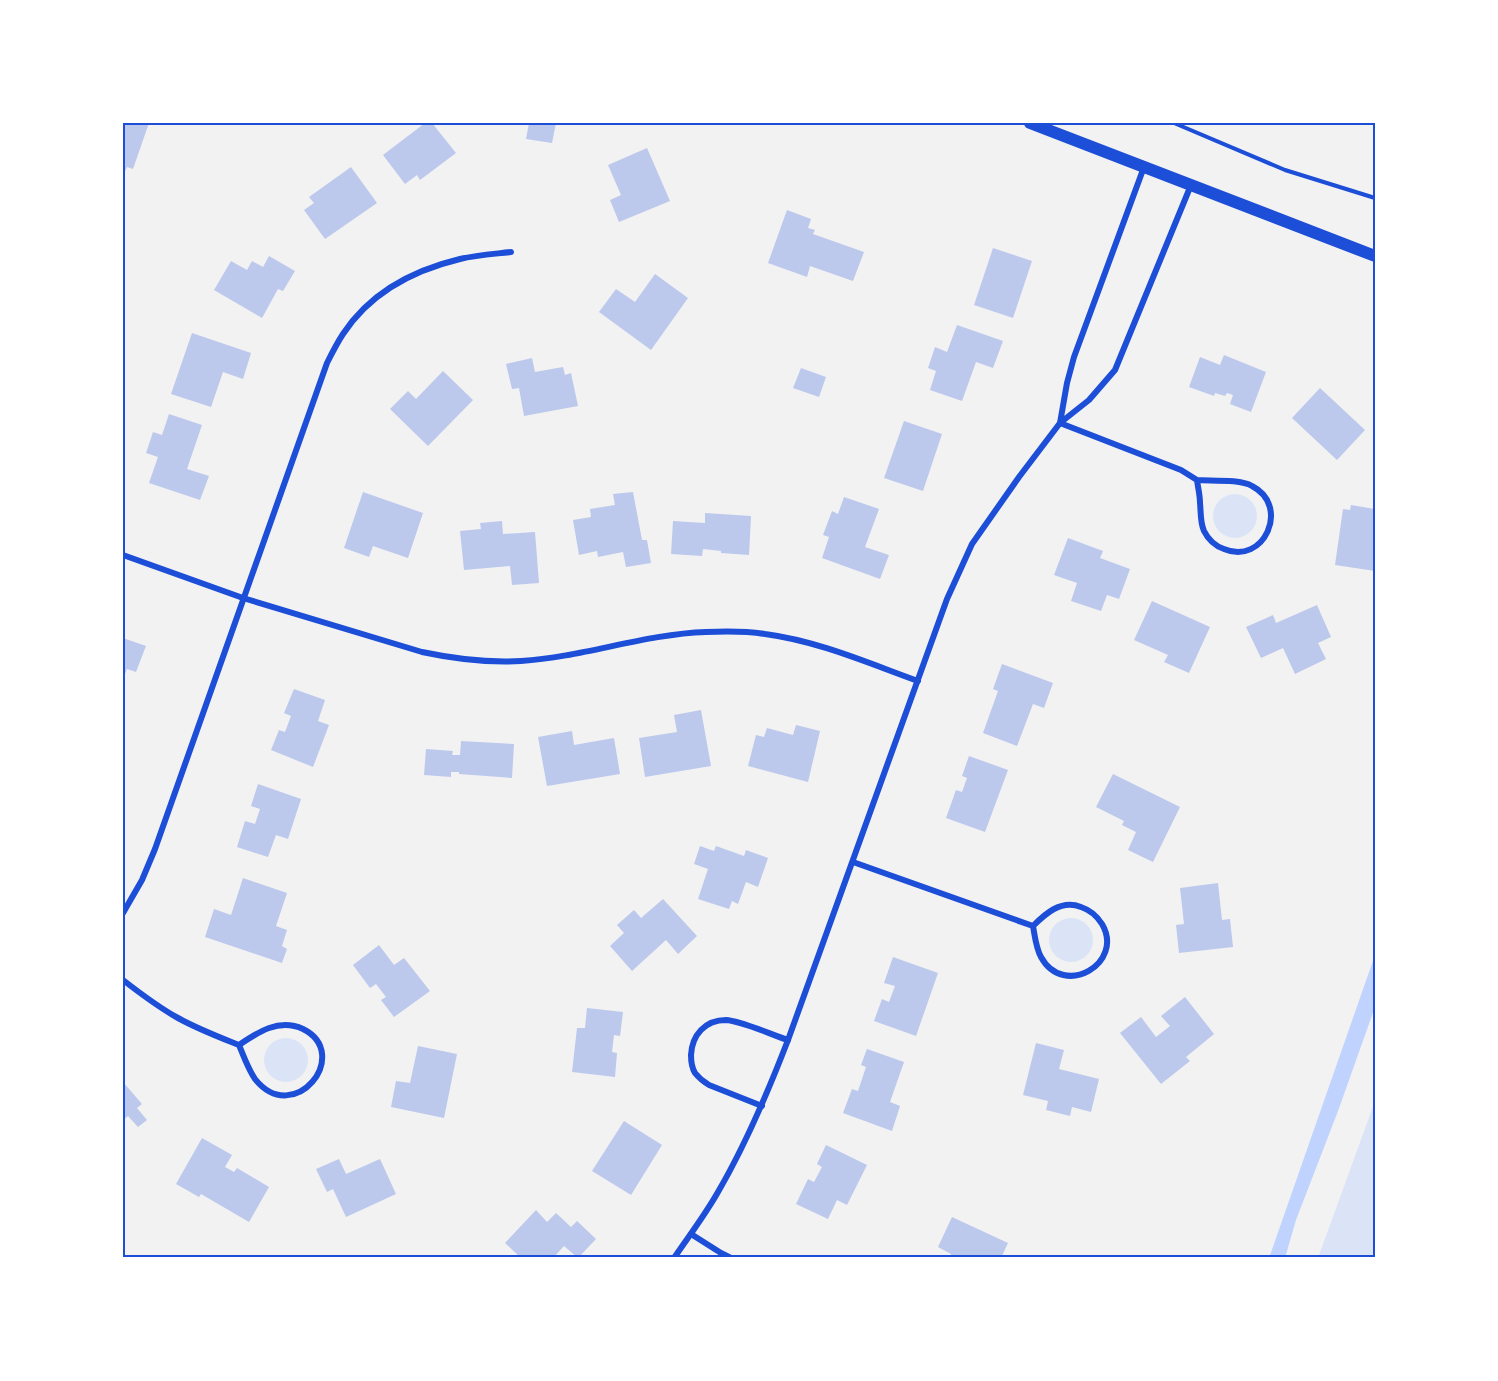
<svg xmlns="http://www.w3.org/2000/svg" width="1498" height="1381" font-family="Roboto,sans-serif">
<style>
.green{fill:#dbe4f7}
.water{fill:#bfd3fe}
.building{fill:#bdc9ec}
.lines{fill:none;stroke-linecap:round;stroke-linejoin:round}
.path{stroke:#1d4ed8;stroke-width:4}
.minor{stroke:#1d4ed8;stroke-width:6}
.secondary{stroke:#1d4ed8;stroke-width:12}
.neatline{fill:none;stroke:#1d4ed8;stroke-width:2}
</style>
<rect width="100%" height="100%" fill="#f2f2f2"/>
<g class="green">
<circle cx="1235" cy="516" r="22"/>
<circle cx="1071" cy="940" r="22"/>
<circle cx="286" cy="1060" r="22"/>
<path d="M1375 1101V1258H1318Z"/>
</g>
<path class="water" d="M1375 955V1007L1338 1111 1296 1220 1285 1258H1269Z"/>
<g class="building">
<path d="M123 123H149L133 169 127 167 123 176Z"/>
<path d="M425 123H432L456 153 420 180 417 175 405 184 383 155Z"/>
<path d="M529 123H556L552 143 526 139Z"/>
<path d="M647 148 670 201 619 222 610 200 621 195 608 165Z"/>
<path d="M351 167 377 203 325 239 304 210 314 203 309 197Z"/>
<path d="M787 210 811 219 808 228 815 230 813 234 864 252 853 281 810 266 807 277 768 263Z"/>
<path d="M993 248 1032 261 1013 318 974 305Z"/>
<path d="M269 256 295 271 283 291 278 289 262 318 214 290 231 261 247 270 252 261 263 267Z"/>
<path d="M655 274 688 298 651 350 599 312 616 289 635 302Z"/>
<path d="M957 325 1003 341 993 368 976 362 962 401 930 390 936 371 928 368 935 347 947 352Z"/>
<path d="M192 333 251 353 243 379 223 372 211 407 171 394Z"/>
<path d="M1224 355 1266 372 1251 412 1230 404 1233 395 1227 393 1225 396 1215 393 1214 396 1189 387 1200 357 1220 365Z"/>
<path d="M532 358 535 372 563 367 565 375 571 373 578 406 524 416 519 388 512 389 506 364Z"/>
<path d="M801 368 826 377 819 397 793 388Z"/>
<path d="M443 371 473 400 428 446 390 409 408 391 416 399Z"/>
<path d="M1320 388 1365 430 1337 460 1292 418Z"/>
<path d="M169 414 202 425 187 469 209 476 200 500 149 483 158 457 146 453 153 432 162 435Z"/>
<path d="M904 421 942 434 923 491 884 478Z"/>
<path d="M363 492 423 513 408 558 373 546 369 557 344 548Z"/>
<path d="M633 492 642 540H647L651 563 626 567 623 552 598 557 597 551 579 555 573 520 591 517 590 509 615 505 613 494Z"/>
<path d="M844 497 879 509 865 547 889 555 880 579 822 558 829 537 823 535 832 511 838 514Z"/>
<path d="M1351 505 1375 509V571L1335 565 1343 509 1350 510Z"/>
<path d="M705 513 751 516 749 555 721 553V551L703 549 702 556 671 554 673 521 705 523Z"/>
<path d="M502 521 503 534 535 532 539 583 512 585 510 566 464 570 460 531 481 529 480 523Z"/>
<path d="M1068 538 1103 551 1100 558 1130 569 1119 599 1107 595 1101 611 1071 601 1077 583 1054 575Z"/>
<path d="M1152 601 1210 627 1189 673 1164 662 1168 655 1134 640Z"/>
<path d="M1317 605 1331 637 1318 643 1326 659 1295 674 1283 648 1261 658 1246 627 1273 615 1276 623Z"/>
<path d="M123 638 146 646 136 672 127 669 123 679Z"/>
<path d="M1002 664 1053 683 1044 708 1033 704 1017 746 983 733 998 691 993 689Z"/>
<path d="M294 689 325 700 318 721 329 725 313 767 271 750 279 730 285 732 291 716 284 713Z"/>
<path d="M701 710 711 766 645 777 639 738 677 732 674 715Z"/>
<path d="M796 725 820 731 808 782 748 766 756 735 764 737 767 728 793 735Z"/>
<path d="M572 731 574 745 614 738 620 774 547 786 538 737Z"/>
<path d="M461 741 514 744 512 778 459 774V772H451V777L424 775 426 749 453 751 452 755H460Z"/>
<path d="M969 756 1008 770 985 832 946 818 956 790 962 792 967 778 962 776Z"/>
<path d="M1113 774 1180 807 1153 862 1128 850 1136 832 1122 825 1124 821 1096 807Z"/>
<path d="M258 784 301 799 288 839 276 835 268 857 237 847 245 821 255 824 260 809 251 806Z"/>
<path d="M700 846 714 851 716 846 744 856 746 850 768 858 758 887 746 882 738 904 732 901 729 909 698 899 708 869 694 864Z"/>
<path d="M243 878 287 893 276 926 287 930 282 946 287 949 282 963 205 937 214 909 231 915Z"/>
<path d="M1218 883 1222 920 1230 919 1233 947 1179 953 1176 925 1184 924 1180 888Z"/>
<path d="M663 899 697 936 678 954 666 940 632 971 610 946 624 933 617 925 634 910 641 918Z"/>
<path d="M379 945 394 965 404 958 430 991 394 1017 381 1000 386 997 376 984 370 988 353 965Z"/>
<path d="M893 957 938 973 916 1036 874 1021 882 999 889 1002 895 986 884 983Z"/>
<path d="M1185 997 1214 1034 1186 1057 1190 1061 1161 1084 1120 1033 1141 1017 1156 1037 1170 1026 1161 1016Z"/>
<path d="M587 1008 623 1012 620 1036 614 1035 612 1052 617 1053 615 1077 572 1072 577 1028H585Z"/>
<path d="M1036 1043 1064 1050 1059 1069 1099 1079 1091 1112 1072 1107 1070 1116 1046 1110 1048 1101 1023 1095Z"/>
<path d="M418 1046 457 1054 444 1118 391 1107 396 1081 410 1083Z"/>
<path d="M867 1049 904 1062 890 1102 900 1106 892 1131 843 1113 852 1089 858 1091 866 1067 861 1065Z"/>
<path d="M123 1082 142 1104 137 1108 147 1120 138 1127 128 1116 123 1120Z"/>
<path d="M624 1121 662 1145 631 1195 592 1171Z"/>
<path d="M202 1138 232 1155 225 1167 234 1172 237 1168 269 1187 249 1222 201 1194 199 1197 176 1184Z"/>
<path d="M826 1145 867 1165 847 1205 837 1200 828 1219 796 1204 808 1179 814 1182 822 1167 817 1164Z"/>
<path d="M339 1159 346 1174 380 1159 396 1194 346 1217 333 1189 327 1192 316 1169Z"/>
<path d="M536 1210 547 1222 556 1213 571 1227 577 1221 596 1239 578 1258 564 1246 553 1258H521L505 1243Z"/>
<path d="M952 1217 1008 1243 1001 1258H949L951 1254 938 1247Z"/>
</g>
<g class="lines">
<path class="path" d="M1174 123 1285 170 1375 198"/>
<g class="minor">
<path d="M1144 167 1074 357 1067 383 1060 423 1089 400 1115 370 1191 185"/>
<path d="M123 555 243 598 422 652C455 659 487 663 521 661 584 657 644 634 706 632 726 631 746 631 765 634 818 641 868 663 918 681"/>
<path d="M853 862 1033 926C1035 937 1036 948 1041 957 1064 999 1125 963 1102 924 1097 916 1090 910 1081 907 1061 899 1045 914 1033 926"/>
<path d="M123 913 142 880 155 849 327 363C332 353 337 343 343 334 370 293 414 270 460 259 477 255 494 254 511 252"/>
<path d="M123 980C141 994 158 1007 178 1018 198 1029 219 1037 239 1045 244 1057 248 1069 255 1079 294 1128 353 1054 303 1029 279 1018 258 1032 239 1045"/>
<path d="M762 1106 709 1085C704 1082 699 1078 695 1073 692 1068 691 1061 691 1055 692 1035 705 1020 726 1020 742 1021 772 1035 788 1040"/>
<path d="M691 1234 721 1253 731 1258"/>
<path d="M674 1258C689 1236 705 1215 718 1192 746 1144 768 1092 788 1040L947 599 972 544 1019 477 1060 423 1181 470 1197 480C1198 488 1200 495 1200 503 1201 512 1200 522 1204 531 1208 539 1215 546 1224 549 1264 566 1291 506 1252 486 1240 479 1212 481 1197 480"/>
</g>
<path class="secondary" d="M1030 123 1375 256"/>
</g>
<rect width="1498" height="1381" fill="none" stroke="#ffffff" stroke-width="249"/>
<rect x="124" y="124" width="1250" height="1132" class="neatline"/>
</svg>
